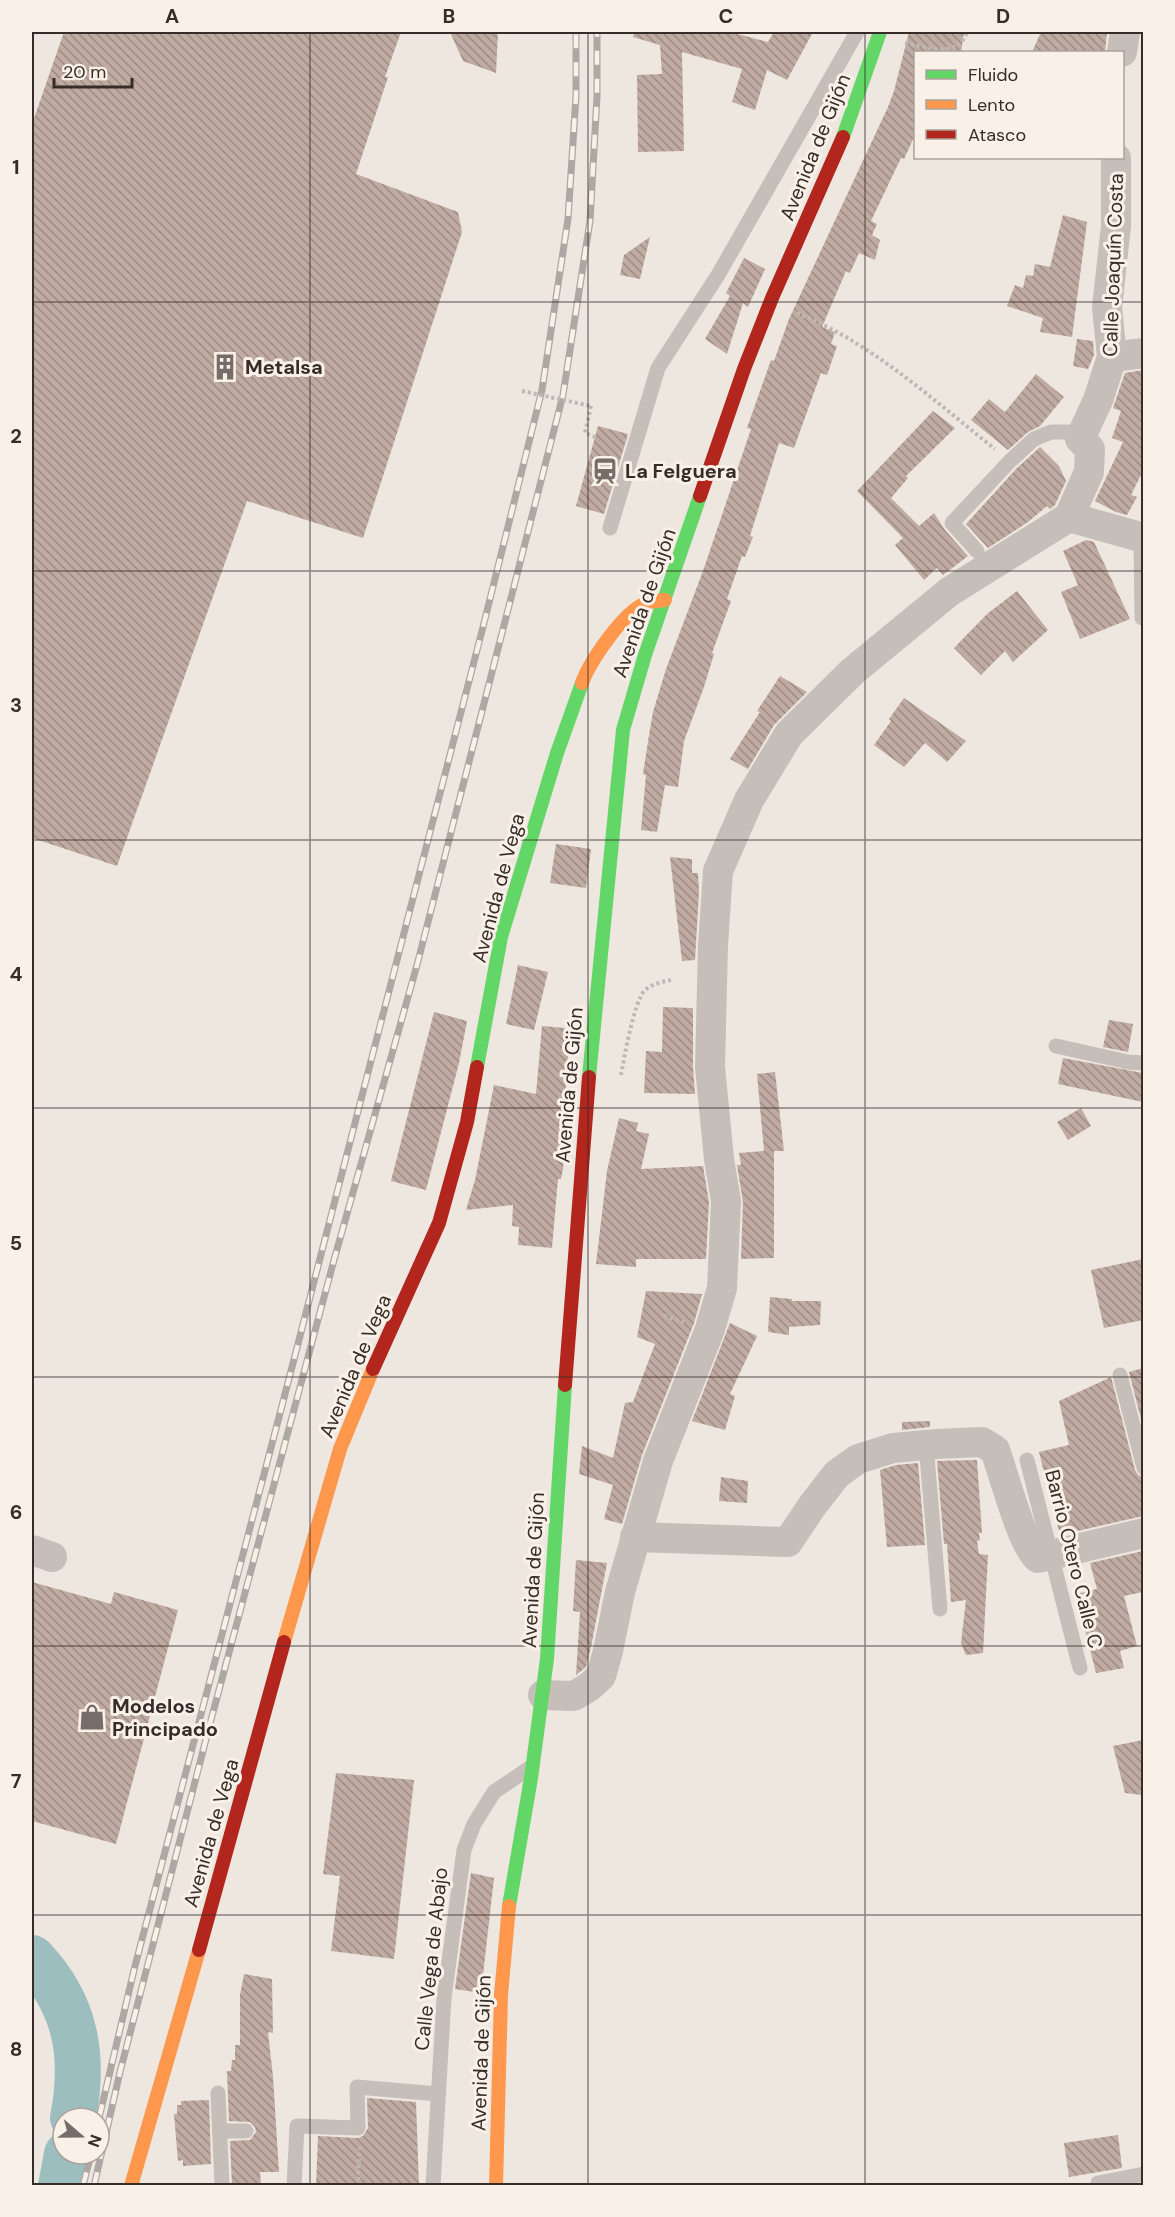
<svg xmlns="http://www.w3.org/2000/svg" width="1175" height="2217" font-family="'DM Sans',sans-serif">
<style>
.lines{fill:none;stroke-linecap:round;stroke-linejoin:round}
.river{stroke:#9dbebe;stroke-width:46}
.building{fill:url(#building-back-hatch)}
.path{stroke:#bfb8b2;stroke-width:4;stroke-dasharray:3 3;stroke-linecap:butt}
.lane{stroke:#c6bfb9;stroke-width:15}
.street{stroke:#c6bfb9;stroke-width:30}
.fast{stroke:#63d668;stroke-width:14}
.slow{stroke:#ff974d;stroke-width:14}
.jam{stroke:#b3261e;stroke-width:14}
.rail-casing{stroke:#ada8a4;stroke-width:7}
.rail{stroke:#f9f1e8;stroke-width:4.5;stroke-dasharray:14;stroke-linecap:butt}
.path-bridge{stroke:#bfb8b2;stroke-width:4;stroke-dasharray:3 3;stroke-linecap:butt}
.grid{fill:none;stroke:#362c28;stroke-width:1.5;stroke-opacity:0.55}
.labels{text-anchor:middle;stroke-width:6;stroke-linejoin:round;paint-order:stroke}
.street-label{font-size:20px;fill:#362c28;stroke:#f9f1e8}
.poi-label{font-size:20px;font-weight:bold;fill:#362c28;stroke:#f9f1e8;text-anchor:start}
.neatline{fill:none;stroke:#362c28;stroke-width:2}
.grid-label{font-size:20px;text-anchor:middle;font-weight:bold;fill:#362c28}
</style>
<defs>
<pattern id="building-back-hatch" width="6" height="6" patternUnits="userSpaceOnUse" patternTransform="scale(1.5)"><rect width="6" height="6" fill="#c0aba2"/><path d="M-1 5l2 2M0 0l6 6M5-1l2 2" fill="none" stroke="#9d8b84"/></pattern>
</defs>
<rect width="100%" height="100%" fill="#ede7e0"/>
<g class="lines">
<g class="river">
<path d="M32 1958C76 2004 85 2056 73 2118"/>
<path d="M61 2186 67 2154"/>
</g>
</g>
<g class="building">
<path d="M64 32H401L385 77H388L356 174 458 212 462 232 363 538 247 501 117 866 32 838V124Z"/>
<path d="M450 32H498L496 73 463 61Z"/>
<path d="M634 32H730L768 42 774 32H813L787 80 767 70 755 110 732 102 742 69 682 52 684 151 638 152 637 75 662 74 660 45 633 37Z"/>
<path d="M909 32H964L961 52H915V135L904 159 901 158 871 221 877 224 872 235 880 240 875 260 859 253 850 273 846 271 822 327 835 332 831 344 837 346 827 375 821 373 794 448 779 443 750 536 753 537 745 557 742 556 727 599 731 601 712 653 714 654 704 687 684 741 678 787 665 785 657 832 641 830 646 775 643 774 649 735 653 712 666 669 703 571 751 429 747 428 771 360 774 361 789 319 888 107 894 91Z"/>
<path d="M1041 32H1107L1105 52H1032Z"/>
<path d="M1063 215 1087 222 1072 337 1040 332 1043 318 1007 306 1015 285 1023 288 1026 275 1033 276 1035 264 1050 267Z"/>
<path d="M650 237 640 279 620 275 624 255Z"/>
<path d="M744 258 765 269 748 307 743 303 727 354 705 339 730 296 726 293Z"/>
<path d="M1077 339 1093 341 1094 355 1088 369 1073 366Z"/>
<path d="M1143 370V471L1131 495 1137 497 1127 515 1116 512 1095 501 1123 442 1112 438 1121 411 1113 408 1125 373Z"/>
<path d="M1036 374 1064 397 1040 426 1028 432 1008 450 971 420 989 399 1005 412Z"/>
<path d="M933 411 955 428 906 476 908 478 891 498 919 526 934 513 945 530 968 556 943 575 937 568 924 580 895 545 903 538 857 491Z"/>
<path d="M598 426 628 434 604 514 576 506Z"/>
<path d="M1040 447 1059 466 1066 481 1055 505 1050 509 1047 506 1028 522 988 548 966 524 1017 468Z"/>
<path d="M1086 540 1094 542 1130 619 1080 639 1061 592 1078 585 1063 551Z"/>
<path d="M1017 591 1048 630 1013 662 1005 651 981 675 954 648 987 614Z"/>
<path d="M780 676 807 692 774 725 748 769 730 759 760 712 757 711Z"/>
<path d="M904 698 966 741 947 762 925 743 904 767 874 745 891 721 889 719Z"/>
<path d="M556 844 591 849 586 888 550 883Z"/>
<path d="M670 857 692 859V873H698L699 892 695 960 682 961Z"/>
<path d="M518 965 548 972 534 1030 506 1024Z"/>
<path d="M663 1007 693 1008V1067L695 1094 644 1093 646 1051 662 1052Z"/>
<path d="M434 1012 467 1021 459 1063 426 1190 391 1181Z"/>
<path d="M1109 1020 1133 1024 1128 1052 1103 1047Z"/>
<path d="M542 1026 565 1028 564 1032 570 1033 565 1095 566 1123 563 1169 561 1179H558L552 1248 518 1245 519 1227 512 1226 513 1205 466 1210 475 1180 494 1085 536 1094Z"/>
<path d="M1063 1058 1143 1073V1102L1058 1084Z"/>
<path d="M775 1072 784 1151H774V1258L741 1259 743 1202 737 1165H741L739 1153 764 1151 757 1074Z"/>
<path d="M1081 1108 1091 1126 1068 1140 1057 1122Z"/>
<path d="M619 1118 638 1123 636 1131 649 1134 641 1169 703 1166 709 1202 706 1259H636V1267L596 1264 607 1171Z"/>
<path d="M1143 1259V1320L1104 1328 1091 1270Z"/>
<path d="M646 1291 702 1294 694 1323 642 1455 622 1524 604 1519 613 1485 579 1474 582 1446 613 1458 625 1403 633 1402 655 1344 637 1337Z"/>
<path d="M770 1297 792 1299V1301H821L820 1325 789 1327V1335L768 1332Z"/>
<path d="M730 1323 757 1336 730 1394 735 1396 725 1430 692 1421Z"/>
<path d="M1143 1368V1427L1129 1372Z"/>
<path d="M1111 1377 1135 1470 1138 1475 1143 1477V1516L1060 1535 1039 1452 1069 1445 1059 1401Z"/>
<path d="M930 1421V1427L902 1430V1422Z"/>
<path d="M977 1460 982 1533H979L980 1540 977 1541 979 1554 988 1555 983 1653 966 1655 961 1643 966 1600 951 1602 947 1544H944L937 1461Z"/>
<path d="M918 1463 925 1545 887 1547 880 1470 896 1465Z"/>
<path d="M721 1477 748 1481 747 1503 719 1501Z"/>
<path d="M1143 1551V1592L1124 1596 1137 1646 1120 1651 1124 1668 1096 1673 1076 1594 1097 1589 1090 1563Z"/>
<path d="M576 1560 607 1563 591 1647 586 1667 576 1675 580 1612 573 1611Z"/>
<path d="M32 1582 111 1604 114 1592 178 1610 116 1844 32 1821Z"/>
<path d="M1143 1740V1795L1125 1793 1113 1746Z"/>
<path d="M336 1773 414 1780 394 1959 331 1951 340 1876 323 1874Z"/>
<path d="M471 1873 494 1878 481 1993 455 1989Z"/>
<path d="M244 1974 272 1979 273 2033 268 2032 273 2077 279 2172H260L261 2186H232L230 2141 250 2140 256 2132 255 2127 250 2122 229 2121 227 2071H231L232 2060H235V2045H240V1995Z"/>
<path d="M367 2098 416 2102 419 2186H316L318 2136 358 2138 363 2136 368 2128Z"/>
<path d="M209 2100 211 2164 183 2166V2160L178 2161 174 2114H177V2105H181V2101Z"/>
<path d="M1118 2135 1122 2168 1069 2177 1064 2143Z"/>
</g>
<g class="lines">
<g class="path">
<path d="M905 43C926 47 958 59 967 32"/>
<path d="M797 313C872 343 933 400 995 449"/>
<path d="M591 406 585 433 595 437"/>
<path d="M621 1075C624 1058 634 1003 644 991 651 984 662 982 671 980"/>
<path d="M664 1316 684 1322"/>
<path d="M359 2186 358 2173 360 2147"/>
</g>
<g class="lane">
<path d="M610 528 658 368 718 275 857 32"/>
<path d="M1141 536 1142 618"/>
<path d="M977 551 952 523 1010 461 1034 439 1051 432H1069L1080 439"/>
<path d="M1056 1046 1128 1062 1144 1063"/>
<path d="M1120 1375 1144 1468"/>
<path d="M926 1445 940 1609"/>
<path d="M1027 1460 1080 1668"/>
<path d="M218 2093 222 2186"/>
<path d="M220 2131H246"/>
<path d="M1098 2183 1144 2174"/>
<path d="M294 2186 297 2126 358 2128 357 2087 438 2094"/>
<path d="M433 2186 444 1998 464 1850 474 1824 494 1792 531 1767"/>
</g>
<g class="street">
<path d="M1122 52 1125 32"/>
<path d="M1112 357 1144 353"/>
<path d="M1069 517 1089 472 1090 449 1080 439 1098 400 1112 357 1107 307 1116 226V158"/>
<path d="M1069 517 1144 538"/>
<path d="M635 1537 788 1542 812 1506 837 1474 858 1459 893 1448 937 1444 982 1442 995 1450C1003 1472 1023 1548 1038 1558L1144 1533"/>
<path d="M32 1550 52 1557"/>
<path d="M543 1695 574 1696 589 1687 601 1676 608 1651 620 1592 658 1461 710 1329 722 1288 726 1201 719 1159 710 1067 713 945 718 871 749 800 789 734 853 671 949 592 1069 517"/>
</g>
<g class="fast">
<path d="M843 137 880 32"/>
<path d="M477 1067 501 937 557 753 582 683"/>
<path d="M589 1077 623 730 645 655 700 496"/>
<path d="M509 1906 531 1778 547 1659 565 1385"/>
</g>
<g class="slow">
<path d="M582 683C590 661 624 611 646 603 652 601 659 601 665 600"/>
<path d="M284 1642 340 1449 373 1369"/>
<path d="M131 2186 199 1950"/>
<path d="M496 2186 501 1995 509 1906"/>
</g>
<g class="jam">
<path d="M700 496 744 369 772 298 843 137"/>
<path d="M373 1369 439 1223 467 1122 477 1067"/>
<path d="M565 1385 589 1077"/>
<path d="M199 1950 284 1642"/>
</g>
<g class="rail-casing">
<g id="rail">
<path d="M99 2118 135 1966 284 1398 484 623 542 390 568 219 576 96V32"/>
<path d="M83 2186 91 2154"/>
<path d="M94 2186 120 2072 211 1720 334 1260 417 965 563 395 590 221 597 96V32"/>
</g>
</g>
<use href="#rail" class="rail"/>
<path class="path-bridge" d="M522 391 591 406"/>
</g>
<path class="grid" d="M310 32V2186M588 32V2186M865 32V2186M32 302H1144M32 571H1144M32 840H1144M32 1108H1144M32 1377H1144M32 1646H1144M32 1915H1144"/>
<defs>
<g id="building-bare" transform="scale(2.07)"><path d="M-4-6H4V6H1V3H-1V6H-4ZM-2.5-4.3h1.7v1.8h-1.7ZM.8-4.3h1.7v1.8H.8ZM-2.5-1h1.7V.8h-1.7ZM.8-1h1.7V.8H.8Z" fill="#766d68" stroke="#f9f1e8" stroke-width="2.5" paint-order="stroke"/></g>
<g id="station-bare" transform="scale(2.07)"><path d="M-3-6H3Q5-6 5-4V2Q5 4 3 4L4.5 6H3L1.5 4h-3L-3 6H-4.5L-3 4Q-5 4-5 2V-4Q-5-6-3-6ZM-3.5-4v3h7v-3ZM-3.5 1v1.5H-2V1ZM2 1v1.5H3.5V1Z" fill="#766d68" stroke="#f9f1e8" stroke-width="2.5" paint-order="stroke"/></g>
<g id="shop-bare" transform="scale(2.07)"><path d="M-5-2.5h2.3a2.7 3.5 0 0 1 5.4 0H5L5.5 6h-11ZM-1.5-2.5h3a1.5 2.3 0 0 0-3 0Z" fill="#766d68" stroke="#f9f1e8" stroke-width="2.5" paint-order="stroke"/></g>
</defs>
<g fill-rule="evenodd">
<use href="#building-bare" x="225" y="367"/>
<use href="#station-bare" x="605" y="471"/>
<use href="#shop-bare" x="92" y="1717"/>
</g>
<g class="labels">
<g class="street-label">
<text transform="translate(815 147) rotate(-68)" y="7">Avenida de Gijón</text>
<text transform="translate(1113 265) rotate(-88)" y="7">Calle Joaquín Costa</text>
<text transform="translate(644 603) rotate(-71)" y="7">Avenida de Gijón</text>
<text transform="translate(498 888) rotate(-75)" y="7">Avenida de Vega</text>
<text transform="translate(569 1085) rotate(-85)" y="7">Avenida de Gijón</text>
<text transform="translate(355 1366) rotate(-67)" y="7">Avenida de Vega</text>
<text transform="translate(1074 1559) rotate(76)" y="7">Barrio Otero Calle C</text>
<text transform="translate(533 1570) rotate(-87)" y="7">Avenida de Gijón</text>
<text transform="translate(211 1833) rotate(-74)" y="7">Avenida de Vega</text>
<text transform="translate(431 1959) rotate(-84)" y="7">Calle Vega de Abajo</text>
<text transform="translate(481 2053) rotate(-88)" y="7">Avenida de Gijón</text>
</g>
<g class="poi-label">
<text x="245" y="374">Metalsa</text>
<text x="625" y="478">La Felguera</text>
<text x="112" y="1713">Modelos<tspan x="112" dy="23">Principado</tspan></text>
</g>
</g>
<rect width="1175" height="2217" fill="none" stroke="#f9f1e8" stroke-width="66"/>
<rect x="914" y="51" width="210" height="108" fill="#f9f1e8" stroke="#aba29b" stroke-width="1.5"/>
<rect x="926" y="70" width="30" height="9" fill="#63d668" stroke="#aba29b" stroke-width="1.5"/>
<text x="968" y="81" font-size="18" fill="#362c28">Fluido</text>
<rect x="926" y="100" width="30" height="9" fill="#ff974d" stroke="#aba29b" stroke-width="1.5"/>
<text x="968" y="111" font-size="18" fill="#362c28">Lento</text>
<rect x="926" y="130" width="30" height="9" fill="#b3261e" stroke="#aba29b" stroke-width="1.5"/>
<text x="968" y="141" font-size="18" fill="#362c28">Atasco</text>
<g transform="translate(81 2136) rotate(110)"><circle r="28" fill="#f9f1e8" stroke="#aba29b" stroke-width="1.5"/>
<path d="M0-4.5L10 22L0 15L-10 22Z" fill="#766d68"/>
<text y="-9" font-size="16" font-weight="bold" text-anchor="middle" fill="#362c28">N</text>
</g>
<path d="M54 78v9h78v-9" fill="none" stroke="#362c28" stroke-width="3"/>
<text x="63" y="78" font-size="18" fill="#362c28" stroke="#f9f1e8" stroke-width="4.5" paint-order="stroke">20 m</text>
<rect x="33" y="33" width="1109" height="2151" class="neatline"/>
<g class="grid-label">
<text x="172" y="23">A</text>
<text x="449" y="23">B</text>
<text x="726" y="23">C</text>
<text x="1003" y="23">D</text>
<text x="16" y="174">1</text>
<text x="16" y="443">2</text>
<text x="16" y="712">3</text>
<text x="16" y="981">4</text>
<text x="16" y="1250">5</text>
<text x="16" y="1519">6</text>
<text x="16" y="1788">7</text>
<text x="16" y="2056">8</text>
</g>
</svg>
